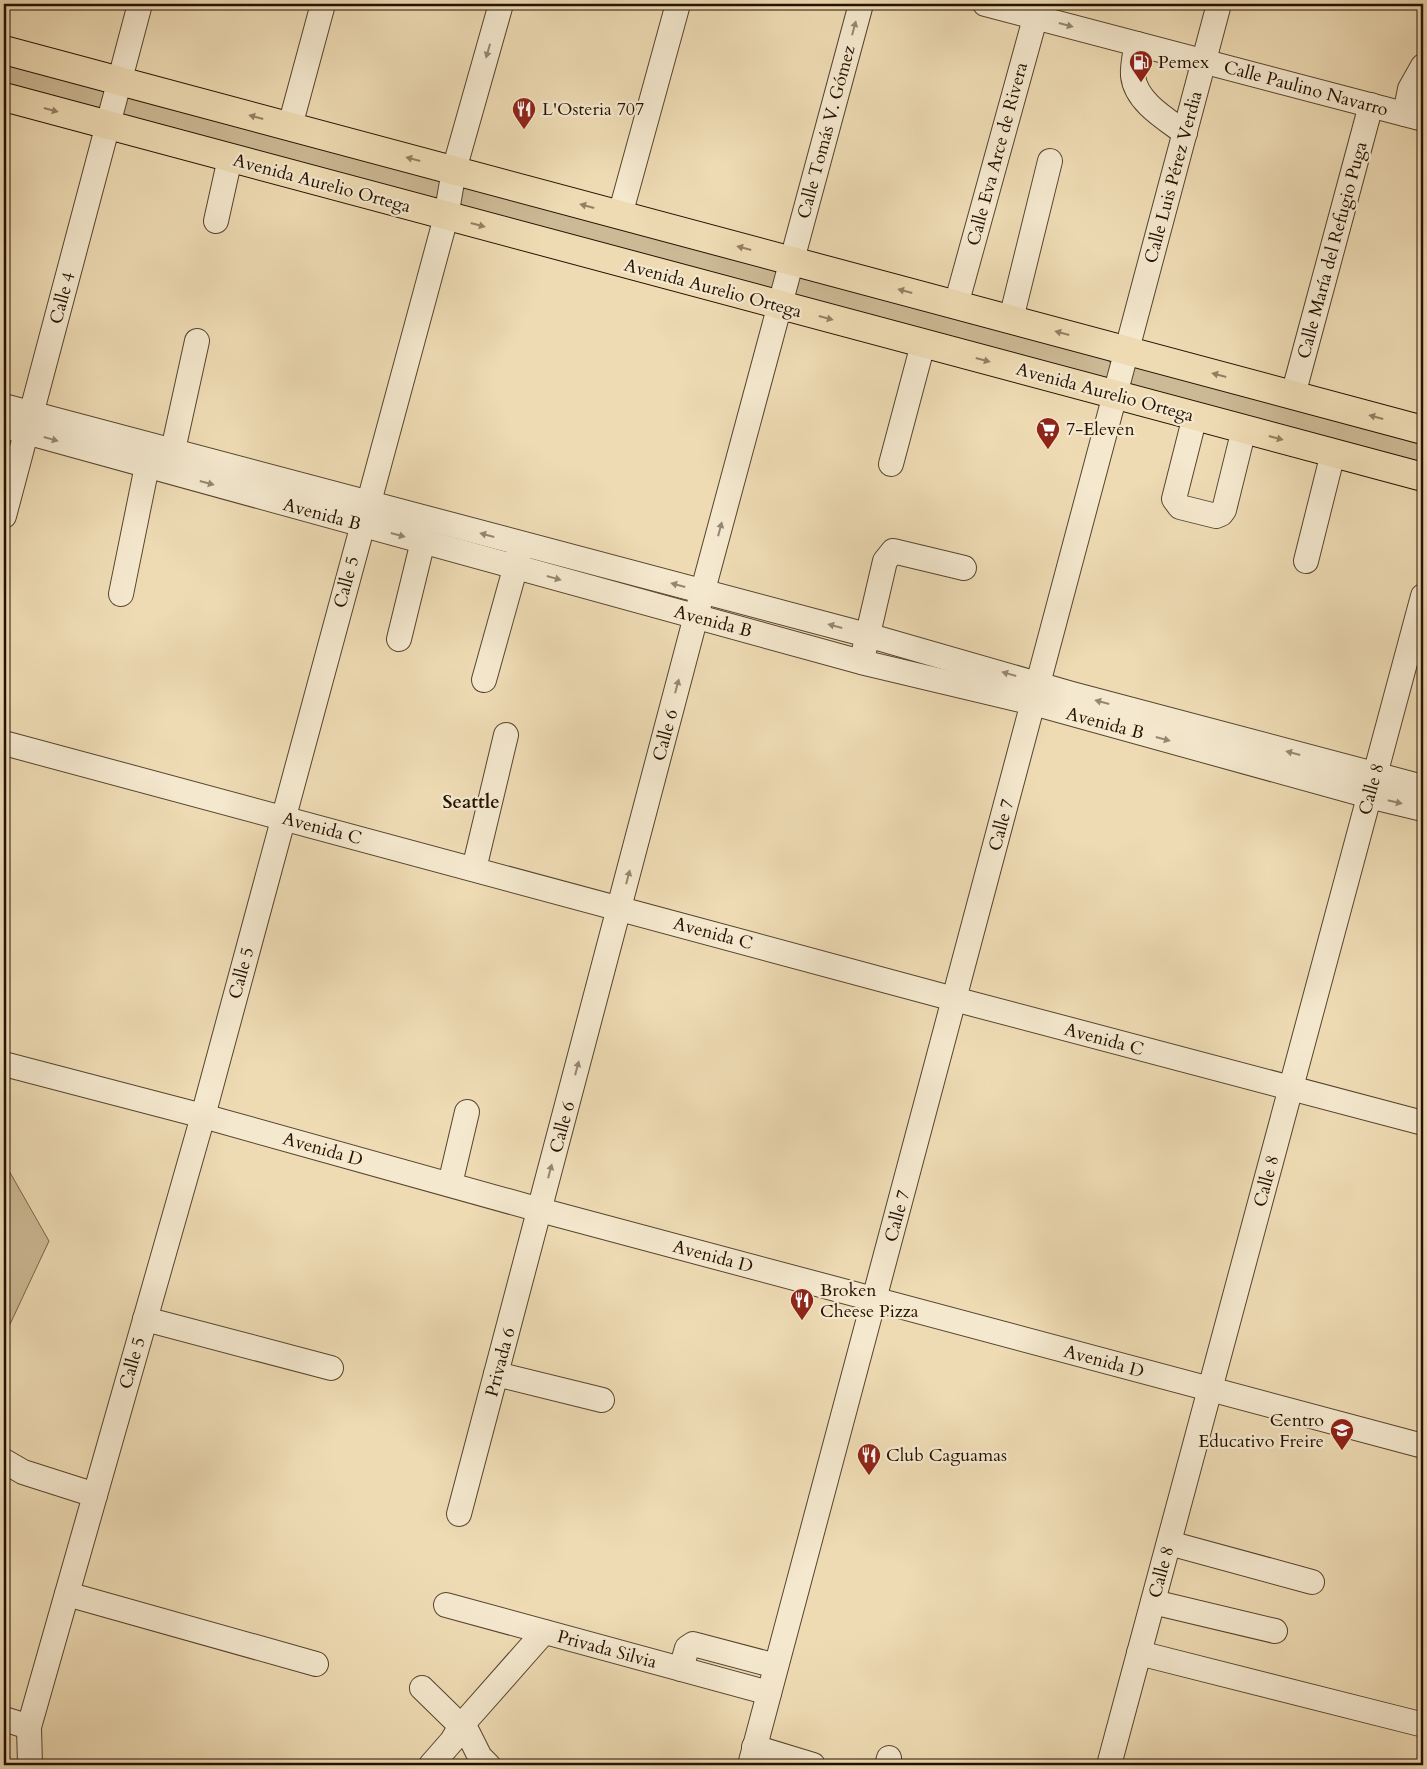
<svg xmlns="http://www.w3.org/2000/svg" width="1427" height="1769" font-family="Cardo,serif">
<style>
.green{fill:#ccb995;stroke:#78654a}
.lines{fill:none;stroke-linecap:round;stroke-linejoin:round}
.minor-casing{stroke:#56442d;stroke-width:26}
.major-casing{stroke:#241100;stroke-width:30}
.minor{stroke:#f4e8ce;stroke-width:24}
.major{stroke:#eedbb4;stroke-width:28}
.oneway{fill:#968771}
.oneway2{fill:#938063}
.labels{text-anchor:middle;stroke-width:4.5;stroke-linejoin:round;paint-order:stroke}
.poi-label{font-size:18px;fill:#241100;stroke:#f4e8ce;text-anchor:start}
.street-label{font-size:18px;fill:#241100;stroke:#f4e8ce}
.neighbourhood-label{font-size:19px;font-weight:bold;fill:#241100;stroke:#f4e8ce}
</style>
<rect width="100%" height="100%" fill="#eedbb4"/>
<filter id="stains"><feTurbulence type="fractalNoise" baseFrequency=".004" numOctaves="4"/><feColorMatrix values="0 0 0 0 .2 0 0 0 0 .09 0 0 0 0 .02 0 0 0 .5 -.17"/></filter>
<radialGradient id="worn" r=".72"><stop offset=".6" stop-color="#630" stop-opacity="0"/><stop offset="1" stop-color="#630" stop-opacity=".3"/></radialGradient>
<g class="green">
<path d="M4 58 107 86 106 113 4 96Z"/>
<path d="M137 95 771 268 776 273V291L120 121 126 99Z"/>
<path d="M797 275 1103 356 1113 365 1108 387 789 306Z"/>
<path d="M1138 360 1423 433V476L1117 394Z"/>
<path d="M4 1162 49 1241 4 1337Z"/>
</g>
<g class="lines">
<g class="minor-casing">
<g id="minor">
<path d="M985 4 1423 119"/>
<path d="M1137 44C1135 54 1132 66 1133 76 1136 102 1166 119 1185 133"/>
<path d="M1405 114 1410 89 1423 66"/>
<path d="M290 126 323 4"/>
<path d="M620 215 678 4"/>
<path d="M216 221 230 158"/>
<path d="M956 305 1039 4"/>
<path d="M1011 319 1050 161"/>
<path d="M1293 395 1371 105"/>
<path d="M4 406 867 635 1072 694 1423 787"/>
<path d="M1195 416 1174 499 1180 507 1216 516 1221 514 1224 510 1244 429"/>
<path d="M4 426 861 662 1033 703 1369 796 1423 809"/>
<path d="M173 450 197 341"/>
<path d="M891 464 923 344"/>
<path d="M4 516 140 4"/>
<path d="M1306 561 1333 453"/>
<path d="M121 594 147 466"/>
<path d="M399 639 423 541"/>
<path d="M864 651 885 561 893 551 964 568"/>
<path d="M484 680 520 551"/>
<path d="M4 743 954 999 1423 1123"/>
<path d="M474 869 506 735"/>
<path d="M4 1064 203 1116 540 1210 1423 1446"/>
<path d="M450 1184 467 1112"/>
<path d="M145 1319 331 1368"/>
<path d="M496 1374 602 1400"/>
<path d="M4 1461 23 1472 95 1495"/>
<path d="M459 1514 696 616 861 4"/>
<path d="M1169 1543 1312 1582"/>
<path d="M67 1594 316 1664"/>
<path d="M1153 1602 1275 1631"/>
<path d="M446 1605 769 1693"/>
<path d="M1139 1653 1420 1724"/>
<path d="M681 1669 687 1648 693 1644 776 1666"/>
<path d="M422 1688 468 1733 480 1757 488 1765"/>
<path d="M4 1719 29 1727"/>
<path d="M754 1747 813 1765"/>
<path d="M30 1765 29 1727 203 1116 446 217 454 170 501 4"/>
<path d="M431 1765 452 1741 461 1726 544 1632"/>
<path d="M750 1765 1219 4"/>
<path d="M887 1765 889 1758"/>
<path d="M1109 1765 1423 596"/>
</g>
</g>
<g class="major-casing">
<g id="major">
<path d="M4 50 1423 430"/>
<path d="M4 97 1423 477"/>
</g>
</g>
<use href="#minor" class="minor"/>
<use href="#major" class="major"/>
</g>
<defs><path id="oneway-solid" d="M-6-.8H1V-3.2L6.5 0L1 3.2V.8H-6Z" transform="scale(1.25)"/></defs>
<g class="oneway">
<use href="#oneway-solid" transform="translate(1066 25) rotate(15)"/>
<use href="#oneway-solid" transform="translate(854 28) rotate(-75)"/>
<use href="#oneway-solid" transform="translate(488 51) rotate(106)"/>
<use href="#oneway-solid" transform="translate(51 439) rotate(16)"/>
<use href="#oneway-solid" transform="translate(207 483) rotate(15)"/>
<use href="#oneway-solid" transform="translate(720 529) rotate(-75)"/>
<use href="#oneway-solid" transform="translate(398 535) rotate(15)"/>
<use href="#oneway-solid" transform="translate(487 535) rotate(-165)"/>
<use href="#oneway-solid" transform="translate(554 578) rotate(16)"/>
<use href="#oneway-solid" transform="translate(678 585) rotate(-165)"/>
<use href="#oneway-solid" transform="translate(835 626) rotate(-165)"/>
<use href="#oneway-solid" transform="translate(1009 674) rotate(-164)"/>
<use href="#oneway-solid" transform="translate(677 686) rotate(-75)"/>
<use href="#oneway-solid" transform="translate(1102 702) rotate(-165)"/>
<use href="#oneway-solid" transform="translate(1163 739) rotate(15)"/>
<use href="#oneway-solid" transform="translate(1293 753) rotate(-165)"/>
<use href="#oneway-solid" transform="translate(1395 802) rotate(13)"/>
<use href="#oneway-solid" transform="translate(628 877) rotate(-75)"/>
<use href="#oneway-solid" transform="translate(577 1068) rotate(-75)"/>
<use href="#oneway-solid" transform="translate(550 1171) rotate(-75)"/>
</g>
<g class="oneway2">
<use href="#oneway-solid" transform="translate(51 110) rotate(15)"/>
<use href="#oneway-solid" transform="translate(256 117) rotate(-165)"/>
<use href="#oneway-solid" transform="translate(413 159) rotate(-165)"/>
<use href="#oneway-solid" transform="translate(587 206) rotate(-165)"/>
<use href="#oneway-solid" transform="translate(478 225) rotate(15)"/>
<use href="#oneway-solid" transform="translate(744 248) rotate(-165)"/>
<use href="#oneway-solid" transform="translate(905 291) rotate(-165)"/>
<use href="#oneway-solid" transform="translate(826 318) rotate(15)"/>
<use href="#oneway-solid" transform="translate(1062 333) rotate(-165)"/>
<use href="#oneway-solid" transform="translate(983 360) rotate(15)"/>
<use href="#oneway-solid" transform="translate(1219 375) rotate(-165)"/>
<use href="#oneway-solid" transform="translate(1376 417) rotate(-165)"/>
<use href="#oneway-solid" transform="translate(1276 438) rotate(15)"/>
</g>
<defs>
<g id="fuel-pin" transform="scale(1.25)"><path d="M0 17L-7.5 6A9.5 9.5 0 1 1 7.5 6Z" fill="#8f2418" stroke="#f4e8ce"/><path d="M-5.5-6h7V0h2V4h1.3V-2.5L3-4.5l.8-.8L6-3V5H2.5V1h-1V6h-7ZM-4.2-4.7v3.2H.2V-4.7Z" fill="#fff"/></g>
<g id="restaurant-pin" transform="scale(1.25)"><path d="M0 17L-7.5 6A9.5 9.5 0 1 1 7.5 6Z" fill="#8f2418" stroke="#f4e8ce"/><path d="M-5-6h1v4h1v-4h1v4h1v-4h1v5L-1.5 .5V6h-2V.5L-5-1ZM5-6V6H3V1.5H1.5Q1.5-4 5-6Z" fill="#fff"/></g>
<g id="supermarket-pin" transform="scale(1.25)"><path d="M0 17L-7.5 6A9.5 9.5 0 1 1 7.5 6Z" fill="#8f2418" stroke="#f4e8ce"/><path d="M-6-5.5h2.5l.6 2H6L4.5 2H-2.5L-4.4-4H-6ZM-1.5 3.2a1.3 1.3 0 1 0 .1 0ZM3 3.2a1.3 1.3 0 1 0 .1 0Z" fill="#fff"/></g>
<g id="university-pin" transform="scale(1.25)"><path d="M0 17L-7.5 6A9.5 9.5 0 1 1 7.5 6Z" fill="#8f2418" stroke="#f4e8ce"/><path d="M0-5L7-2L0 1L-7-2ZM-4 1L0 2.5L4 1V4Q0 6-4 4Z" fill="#fff"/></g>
</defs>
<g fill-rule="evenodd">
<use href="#fuel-pin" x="1141" y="62"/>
<use href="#restaurant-pin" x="524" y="109"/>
<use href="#supermarket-pin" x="1048" y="429"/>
<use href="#restaurant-pin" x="802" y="1300"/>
<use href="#university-pin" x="1342" y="1430"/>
<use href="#restaurant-pin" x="869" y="1455"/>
</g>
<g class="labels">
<g class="poi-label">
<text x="1158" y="68">Pemex</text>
<text x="542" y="115">L'Osteria 707</text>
<text x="1066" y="435">7-Eleven</text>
<text x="820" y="1296">Broken<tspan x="820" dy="21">Cheese Pizza</tspan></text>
<text x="1324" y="1426" text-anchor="end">Centro<tspan x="1324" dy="21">Educativo Freire</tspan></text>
<text x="886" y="1461">Club Caguamas</text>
</g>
<g class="street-label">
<text transform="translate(1306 88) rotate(15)" y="6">Calle Paulino Navarro</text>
<text transform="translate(826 132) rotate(-75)" y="6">Calle Tomás V. Gómez</text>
<text transform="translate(997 154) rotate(-75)" y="6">Calle Eva Arce de Rivera</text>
<text transform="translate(1173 177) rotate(-75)" y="6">Calle Luis Pérez Verdia</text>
<text transform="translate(322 183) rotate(15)" y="6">Avenida Aurelio Ortega</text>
<text transform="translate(1332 250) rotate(-75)" y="6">Calle María del Refugio Puga</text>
<text transform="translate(713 288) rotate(15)" y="6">Avenida Aurelio Ortega</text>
<text transform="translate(62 298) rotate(-75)" y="6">Calle 4</text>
<text transform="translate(1105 392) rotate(15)" y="6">Avenida Aurelio Ortega</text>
<text transform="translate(322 514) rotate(15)" y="6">Avenida B</text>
<text transform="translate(346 582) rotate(-75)" y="6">Calle 5</text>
<text transform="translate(713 621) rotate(15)" y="6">Avenida B</text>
<text transform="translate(1105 723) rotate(15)" y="6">Avenida B</text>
<text transform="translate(665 735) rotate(-75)" y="6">Calle 6</text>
<text transform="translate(1371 789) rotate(-75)" y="6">Calle 8</text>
<text transform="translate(1001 825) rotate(-75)" y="6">Calle 7</text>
<text transform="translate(322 828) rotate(15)" y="6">Avenida C</text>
<text transform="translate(713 933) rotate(15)" y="6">Avenida C</text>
<text transform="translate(241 973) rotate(-75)" y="6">Calle 5</text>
<text transform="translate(1104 1039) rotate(15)" y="6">Avenida C</text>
<text transform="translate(562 1127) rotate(-75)" y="6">Calle 6</text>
<text transform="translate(323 1149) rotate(16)" y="6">Avenida D</text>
<text transform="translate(1266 1181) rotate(-75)" y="6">Calle 8</text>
<text transform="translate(897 1216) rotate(-75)" y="6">Calle 7</text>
<text transform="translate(713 1256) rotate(15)" y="6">Avenida D</text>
<text transform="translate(1104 1361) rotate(15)" y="6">Avenida D</text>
<text transform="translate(500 1362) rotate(-75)" y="6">Privada 6</text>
<text transform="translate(132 1363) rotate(-74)" y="6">Calle 5</text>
<text transform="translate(1161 1572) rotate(-75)" y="6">Calle 8</text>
<text transform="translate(607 1649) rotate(15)" y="6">Privada Silvia</text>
</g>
<g class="neighbourhood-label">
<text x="471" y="808">Seattle</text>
</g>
</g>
<rect width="1427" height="1769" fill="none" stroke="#eedbb4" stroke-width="20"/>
<rect x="5" y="5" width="1417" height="1759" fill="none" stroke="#241100" stroke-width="2.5"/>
<rect x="10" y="10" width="1407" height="1749" fill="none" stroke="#241100"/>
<rect width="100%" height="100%" filter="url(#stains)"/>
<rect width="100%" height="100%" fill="url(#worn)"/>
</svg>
